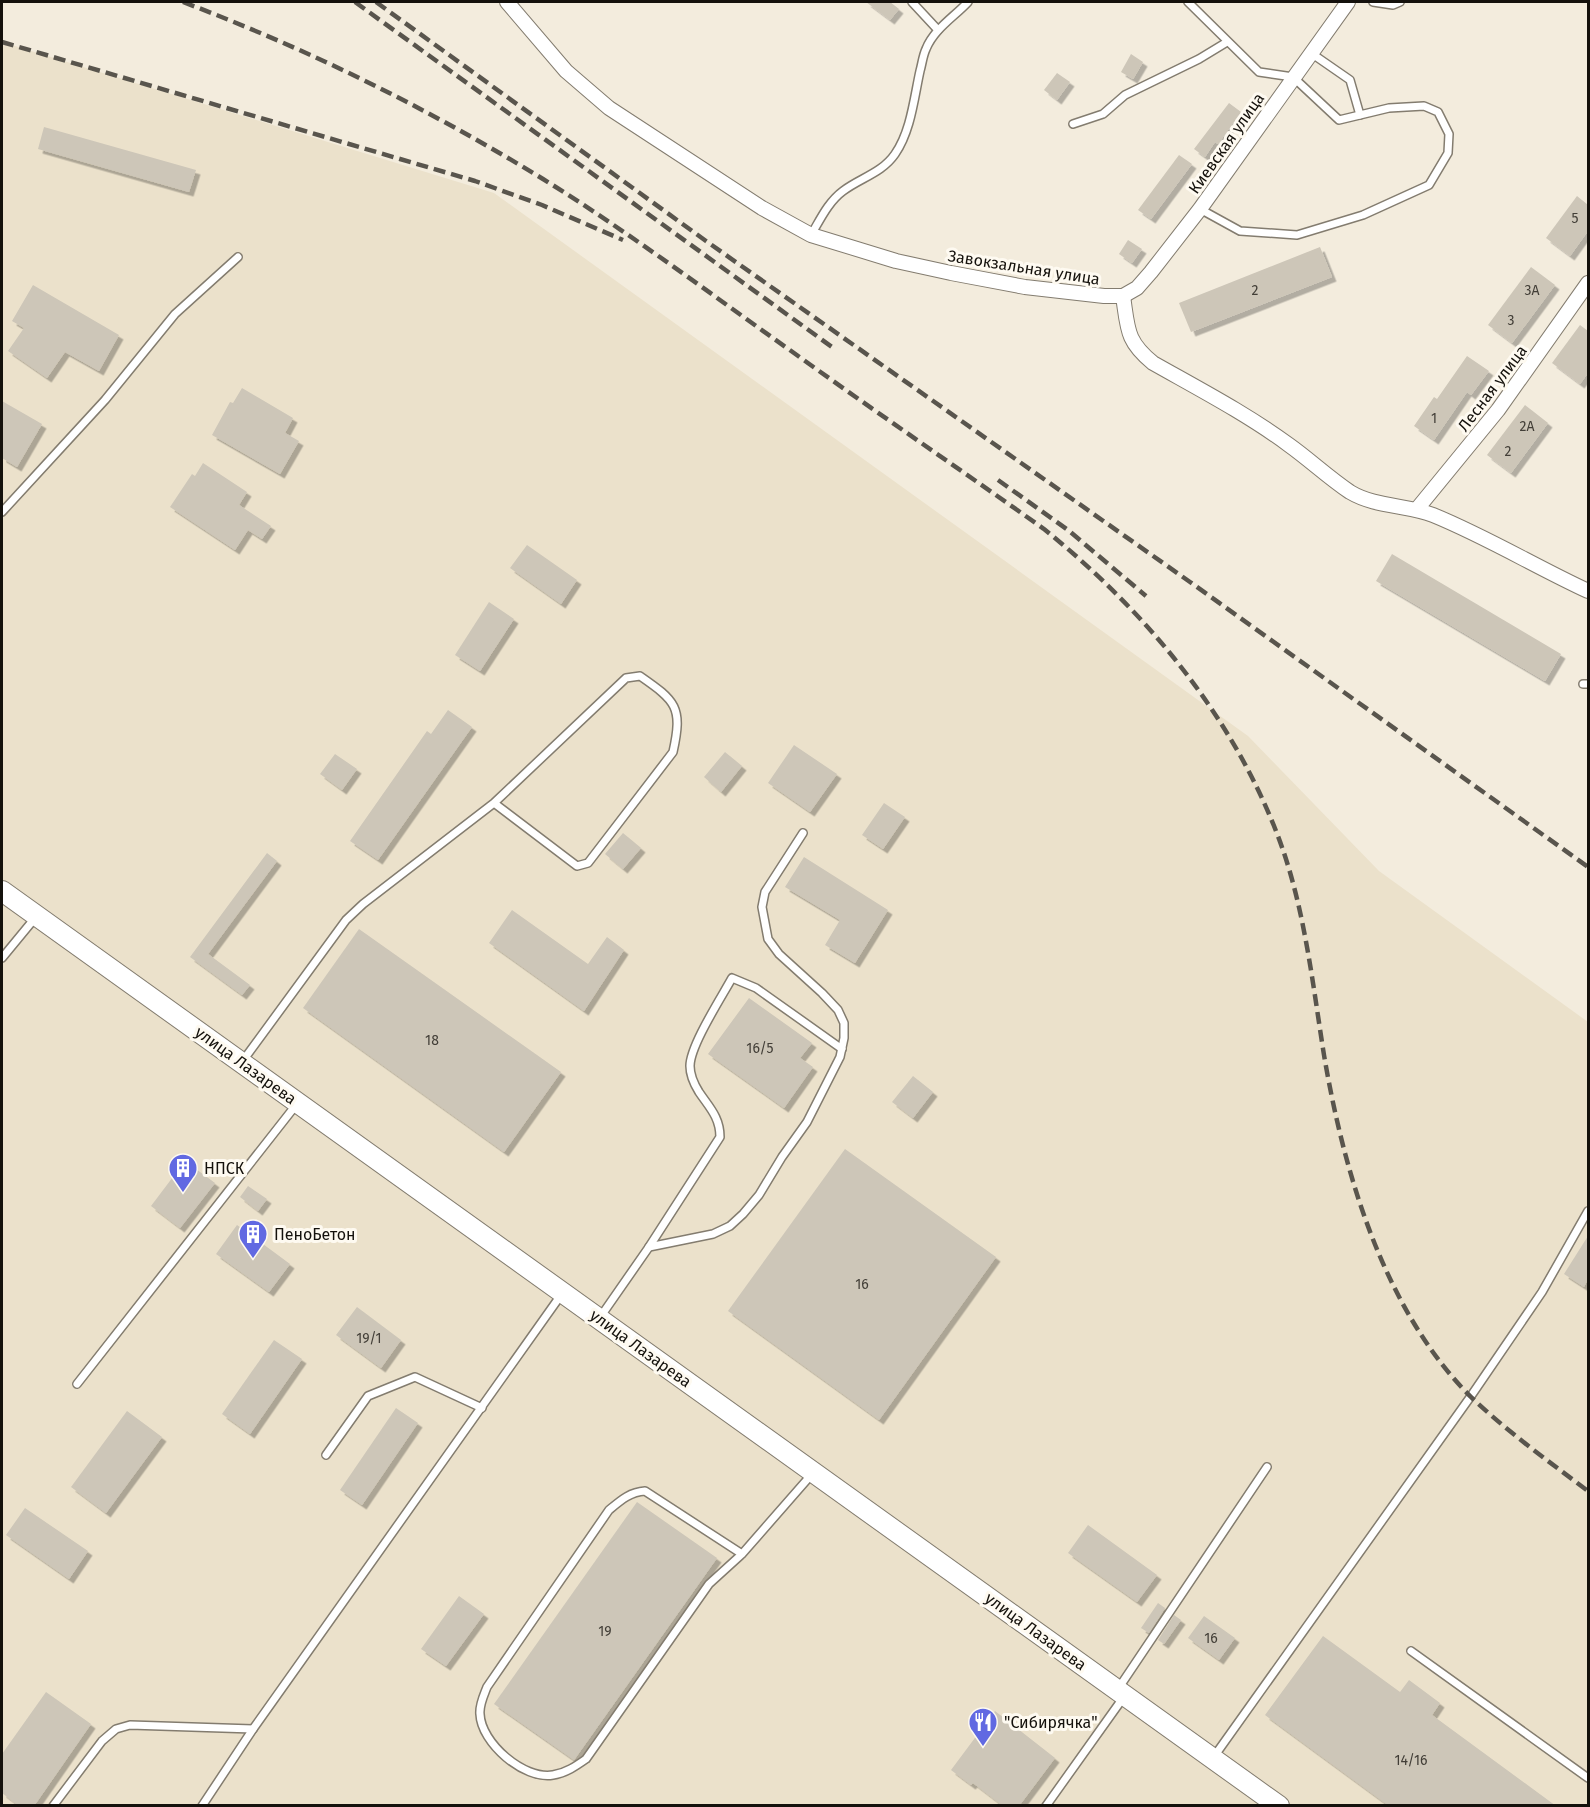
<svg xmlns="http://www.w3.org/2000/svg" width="1590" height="1807" font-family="'Fira Sans',sans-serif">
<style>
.built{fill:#ebe1cb}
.building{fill:#cdc6b8;filter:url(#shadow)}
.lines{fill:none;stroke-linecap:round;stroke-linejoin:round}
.lane-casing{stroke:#837c6f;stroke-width:10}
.street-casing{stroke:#837c6f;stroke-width:16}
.secondary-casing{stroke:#837c6f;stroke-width:22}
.lane{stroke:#fff;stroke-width:7}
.street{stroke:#fff;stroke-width:14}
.secondary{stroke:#fff;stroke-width:20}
.rail{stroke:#59554d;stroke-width:4.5;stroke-dasharray:12 6;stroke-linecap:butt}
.labels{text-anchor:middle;stroke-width:6;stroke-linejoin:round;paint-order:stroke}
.number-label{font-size:14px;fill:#423e37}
.street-label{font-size:16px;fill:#14110c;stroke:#fefaf1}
.poi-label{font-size:16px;fill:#14110c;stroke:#fefaf1;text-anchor:start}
</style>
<defs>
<filter id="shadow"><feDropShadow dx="4.5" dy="4.5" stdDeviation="0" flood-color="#0004"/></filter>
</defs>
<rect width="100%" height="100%" fill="#f3ecdd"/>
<path class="built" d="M2 42 494 193 1248 736 1379 871 1588 1022V1805H2Z"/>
<g class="building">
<path d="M866 2H890L899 9 890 20Z"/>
<path d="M1131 54 1143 62 1133 79 1121 72Z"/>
<path d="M1057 73 1070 82 1057 100 1044 90Z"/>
<path d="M1229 103 1241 112 1218 144 1215 142 1205 157 1194 149Z"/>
<path d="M44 127 196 170 189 192 38 149Z"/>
<path d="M1179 155 1192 164 1151 219 1138 210Z"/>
<path d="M1577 196 1588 205V231L1570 256 1546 238Z"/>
<path d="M1128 240 1142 249 1132 263 1119 254Z"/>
<path d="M1320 247 1332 277 1191 332 1179 303Z"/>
<path d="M1531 267 1555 285 1512 343 1488 325Z"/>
<path d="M33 285 119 335 99 371 65 352 47 378 8 351 24 328 12 321Z"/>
<path d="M1580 325 1588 331V373L1580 384 1552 363Z"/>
<path d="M1467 356 1489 371 1471 395 1467 392 1434 440 1414 426 1434 397 1437 399Z"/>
<path d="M242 388 293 418 285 433 299 441 280 474 212 435 230 402 233 403Z"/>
<path d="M2 401 42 424 17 467 2 458Z"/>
<path d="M1525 405 1548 423 1511 473 1487 455Z"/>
<path d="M203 463 247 492 239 505 271 526 262 539 248 530 235 550 170 507 192 474 195 476Z"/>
<path d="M527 545 577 580 561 604 510 568Z"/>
<path d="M1392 554 1561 654 1545 681 1376 581Z"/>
<path d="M489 602 514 619 480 671 455 655Z"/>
<path d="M448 710 472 727 378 860 350 841 427 731 431 734Z"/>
<path d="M794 745 837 774 810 812 768 783Z"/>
<path d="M725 752 742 766 721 792 704 777Z"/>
<path d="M335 754 357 769 342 790 320 774Z"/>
<path d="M884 803 905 817 883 849 862 835Z"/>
<path d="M623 833 641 848 623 869 605 854Z"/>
<path d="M267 853 277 861 208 954 250 985 242 995 190 957Z"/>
<path d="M804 857 888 910 855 963 825 945 840 920 785 887Z"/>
<path d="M512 910 588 964 607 937 624 950 584 1011 489 943Z"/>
<path d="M359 929 561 1072 504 1152 303 1008Z"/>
<path d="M749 998 812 1043 800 1058 813 1067 784 1108 708 1054Z"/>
<path d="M913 1076 933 1092 913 1118 892 1102Z"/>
<path d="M845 1149 996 1257 879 1420 728 1311Z"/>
<path d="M185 1161 215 1183 180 1228 151 1206Z"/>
<path d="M248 1186 267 1199 258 1211 240 1197Z"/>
<path d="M237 1225 290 1264 269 1292 216 1254Z"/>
<path d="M1588 1236V1279L1584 1287 1564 1274Z"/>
<path d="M357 1307 401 1340 381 1368 336 1335Z"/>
<path d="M274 1340 302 1359 250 1434 222 1414Z"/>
<path d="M396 1408 418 1423 362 1505 340 1490Z"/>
<path d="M127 1411 162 1437 106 1513 71 1487Z"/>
<path d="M637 1502 717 1558 574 1760 494 1704Z"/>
<path d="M25 1508 88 1551 69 1579 6 1535Z"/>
<path d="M1088 1525 1157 1575 1137 1602 1068 1553Z"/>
<path d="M459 1596 484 1614 446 1666 421 1649Z"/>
<path d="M1158 1603 1165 1608 1149 1633 1141 1628Z"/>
<path d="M1174 1615 1181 1620 1164 1644 1158 1640Z"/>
<path d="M1204 1616 1235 1638 1219 1660 1188 1638Z"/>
<path d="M1323 1636 1400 1692 1409 1680 1440 1703 1432 1715 1556 1806H1389L1265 1715Z"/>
<path d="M46 1692 91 1724 34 1806H19L2 1793V1754Z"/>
<path d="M995 1711 1055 1758 1019 1806H1003L973 1783 971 1785 951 1770Z"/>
</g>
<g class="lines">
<g class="lane-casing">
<g id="lane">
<path d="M912 2 938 30"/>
<path d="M1188 2 1259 72 1293 77 1339 120 1389 108 1424 106 1438 112 1449 134 1448 153 1429 185 1363 215 1297 235 1240 231 1200 209"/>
<path d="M1373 2 1393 5 1400 2"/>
<path d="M1311 53 1350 80 1360 115"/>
<path d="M1073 124 1103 114 1125 95 1199 59 1227 42"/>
<path d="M811 235C820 220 828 202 843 191 860 178 882 173 895 154 911 131 914 98 920 71 922 64 923 55 926 49 934 29 954 17 968 2"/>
<path d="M2 512 105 400 175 314 238 257"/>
<path d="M1583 684H1588"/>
<path d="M2 958 35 918"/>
<path d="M242 1062 346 920 363 904 494 803 626 678 640 676C676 701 683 707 673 752L588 863 577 866 494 803"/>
<path d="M649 1247 720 1137C720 1117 709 1107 699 1092 694 1084 690 1075 690 1066 690 1046 721 998 732 978L756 988 842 1049"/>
<path d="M601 1316 649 1247 713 1234 730 1226 743 1214 759 1195 782 1157 807 1122 840 1057 844 1038V1023L838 1010 822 993 779 954 768 939 762 907 765 892 803 833"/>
<path d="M77 1384 296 1105"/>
<path d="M326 1455 368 1396 415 1377 482 1408"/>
<path d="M742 1554 645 1491C630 1492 621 1500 609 1510L487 1687C484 1695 479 1705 480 1714 481 1743 524 1780 553 1775 566 1773 576 1766 586 1759L709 1584 742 1554 812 1474"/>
<path d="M1411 1651 1588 1778"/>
<path d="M1118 1689 1267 1467"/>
<path d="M1213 1758 1471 1396 1542 1292 1588 1211"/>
<path d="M53 1806 102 1741 116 1729 130 1725 253 1729 561 1295"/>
<path d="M202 1806 253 1729"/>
<path d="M1046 1806 1123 1698"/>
</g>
</g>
<g class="street-casing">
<g id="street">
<path d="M507 2 566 71 609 108 762 208 811 235 896 261 951 273 1025 287 1104 296H1123"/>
<path d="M1123 296C1128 329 1126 341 1153 363 1199 389 1247 414 1289 445 1310 460 1329 478 1350 492 1375 507 1407 505 1433 515 1487 537 1536 567 1588 591"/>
<path d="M1123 296 1137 288 1151 272 1200 209 1348 2"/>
<path d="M1417 509 1498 410 1588 283"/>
</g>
</g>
<g class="secondary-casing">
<path id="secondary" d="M2 891 1279 1806"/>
</g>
<use href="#lane" class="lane"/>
<use href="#street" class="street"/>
<use href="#secondary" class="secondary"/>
<g class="rail">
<path d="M183 2C310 50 427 108 543 179 630 233 712 295 794 353 877 413 961 470 1044 529 1143 609 1229 711 1276 831 1304 902 1312 980 1324 1055 1344 1173 1384 1311 1472 1398 1508 1432 1548 1461 1588 1491"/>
<path d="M355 2 832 347"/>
<path d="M376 2 706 241 1190 582 1588 867"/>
<path d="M2 42 475 181 542 205 623 240"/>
<path d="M998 480 1068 530 1146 596"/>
</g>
</g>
<defs>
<g id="building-pin" transform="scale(1.5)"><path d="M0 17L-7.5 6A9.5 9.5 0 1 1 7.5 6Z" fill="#6169e2" stroke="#fefaf1"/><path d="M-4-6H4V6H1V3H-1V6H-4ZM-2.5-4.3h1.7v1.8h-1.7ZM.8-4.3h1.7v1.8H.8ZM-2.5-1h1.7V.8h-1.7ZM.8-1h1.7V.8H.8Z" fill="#fff"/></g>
<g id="restaurant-pin" transform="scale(1.5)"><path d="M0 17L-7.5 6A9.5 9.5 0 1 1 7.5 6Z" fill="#6169e2" stroke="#fefaf1"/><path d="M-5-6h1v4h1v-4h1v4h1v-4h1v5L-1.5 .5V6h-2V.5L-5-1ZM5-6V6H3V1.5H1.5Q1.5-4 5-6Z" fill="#fff"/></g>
</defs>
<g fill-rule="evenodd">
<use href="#building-pin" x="183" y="1168"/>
<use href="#building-pin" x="253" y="1234"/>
<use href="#restaurant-pin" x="983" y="1722"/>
</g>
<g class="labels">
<g class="number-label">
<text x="1575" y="223">5</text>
<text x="1255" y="295">2</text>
<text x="1532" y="295">3А</text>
<text x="1511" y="325">3</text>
<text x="1434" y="423">1</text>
<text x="1527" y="431">2А</text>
<text x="1508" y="456">2</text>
<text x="432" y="1045">18</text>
<text x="760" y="1053">16/5</text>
<text x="862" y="1289">16</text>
<text x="369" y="1343">19/1</text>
<text x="605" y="1636">19</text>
<text x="1211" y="1643">16</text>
<text x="1411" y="1765">14/16</text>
</g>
<g class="street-label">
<text transform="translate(1226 143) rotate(-55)" y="6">Киевская улица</text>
<text transform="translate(1024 267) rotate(9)" y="6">Завокзальная улица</text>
<text transform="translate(1492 388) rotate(-53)" y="6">Лесная улица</text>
<text transform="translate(246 1065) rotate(36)" y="6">улица Лазарева</text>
<text transform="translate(641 1348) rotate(36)" y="6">улица Лазарева</text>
<text transform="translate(1036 1631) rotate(36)" y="6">улица Лазарева</text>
</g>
<g class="poi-label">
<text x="204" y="1174">НПСК</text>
<text x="274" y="1240">ПеноБетон</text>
<text x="1004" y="1728">"Сибирячка"</text>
</g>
</g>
<rect width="1590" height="1807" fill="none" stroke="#14110c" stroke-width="6"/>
</svg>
